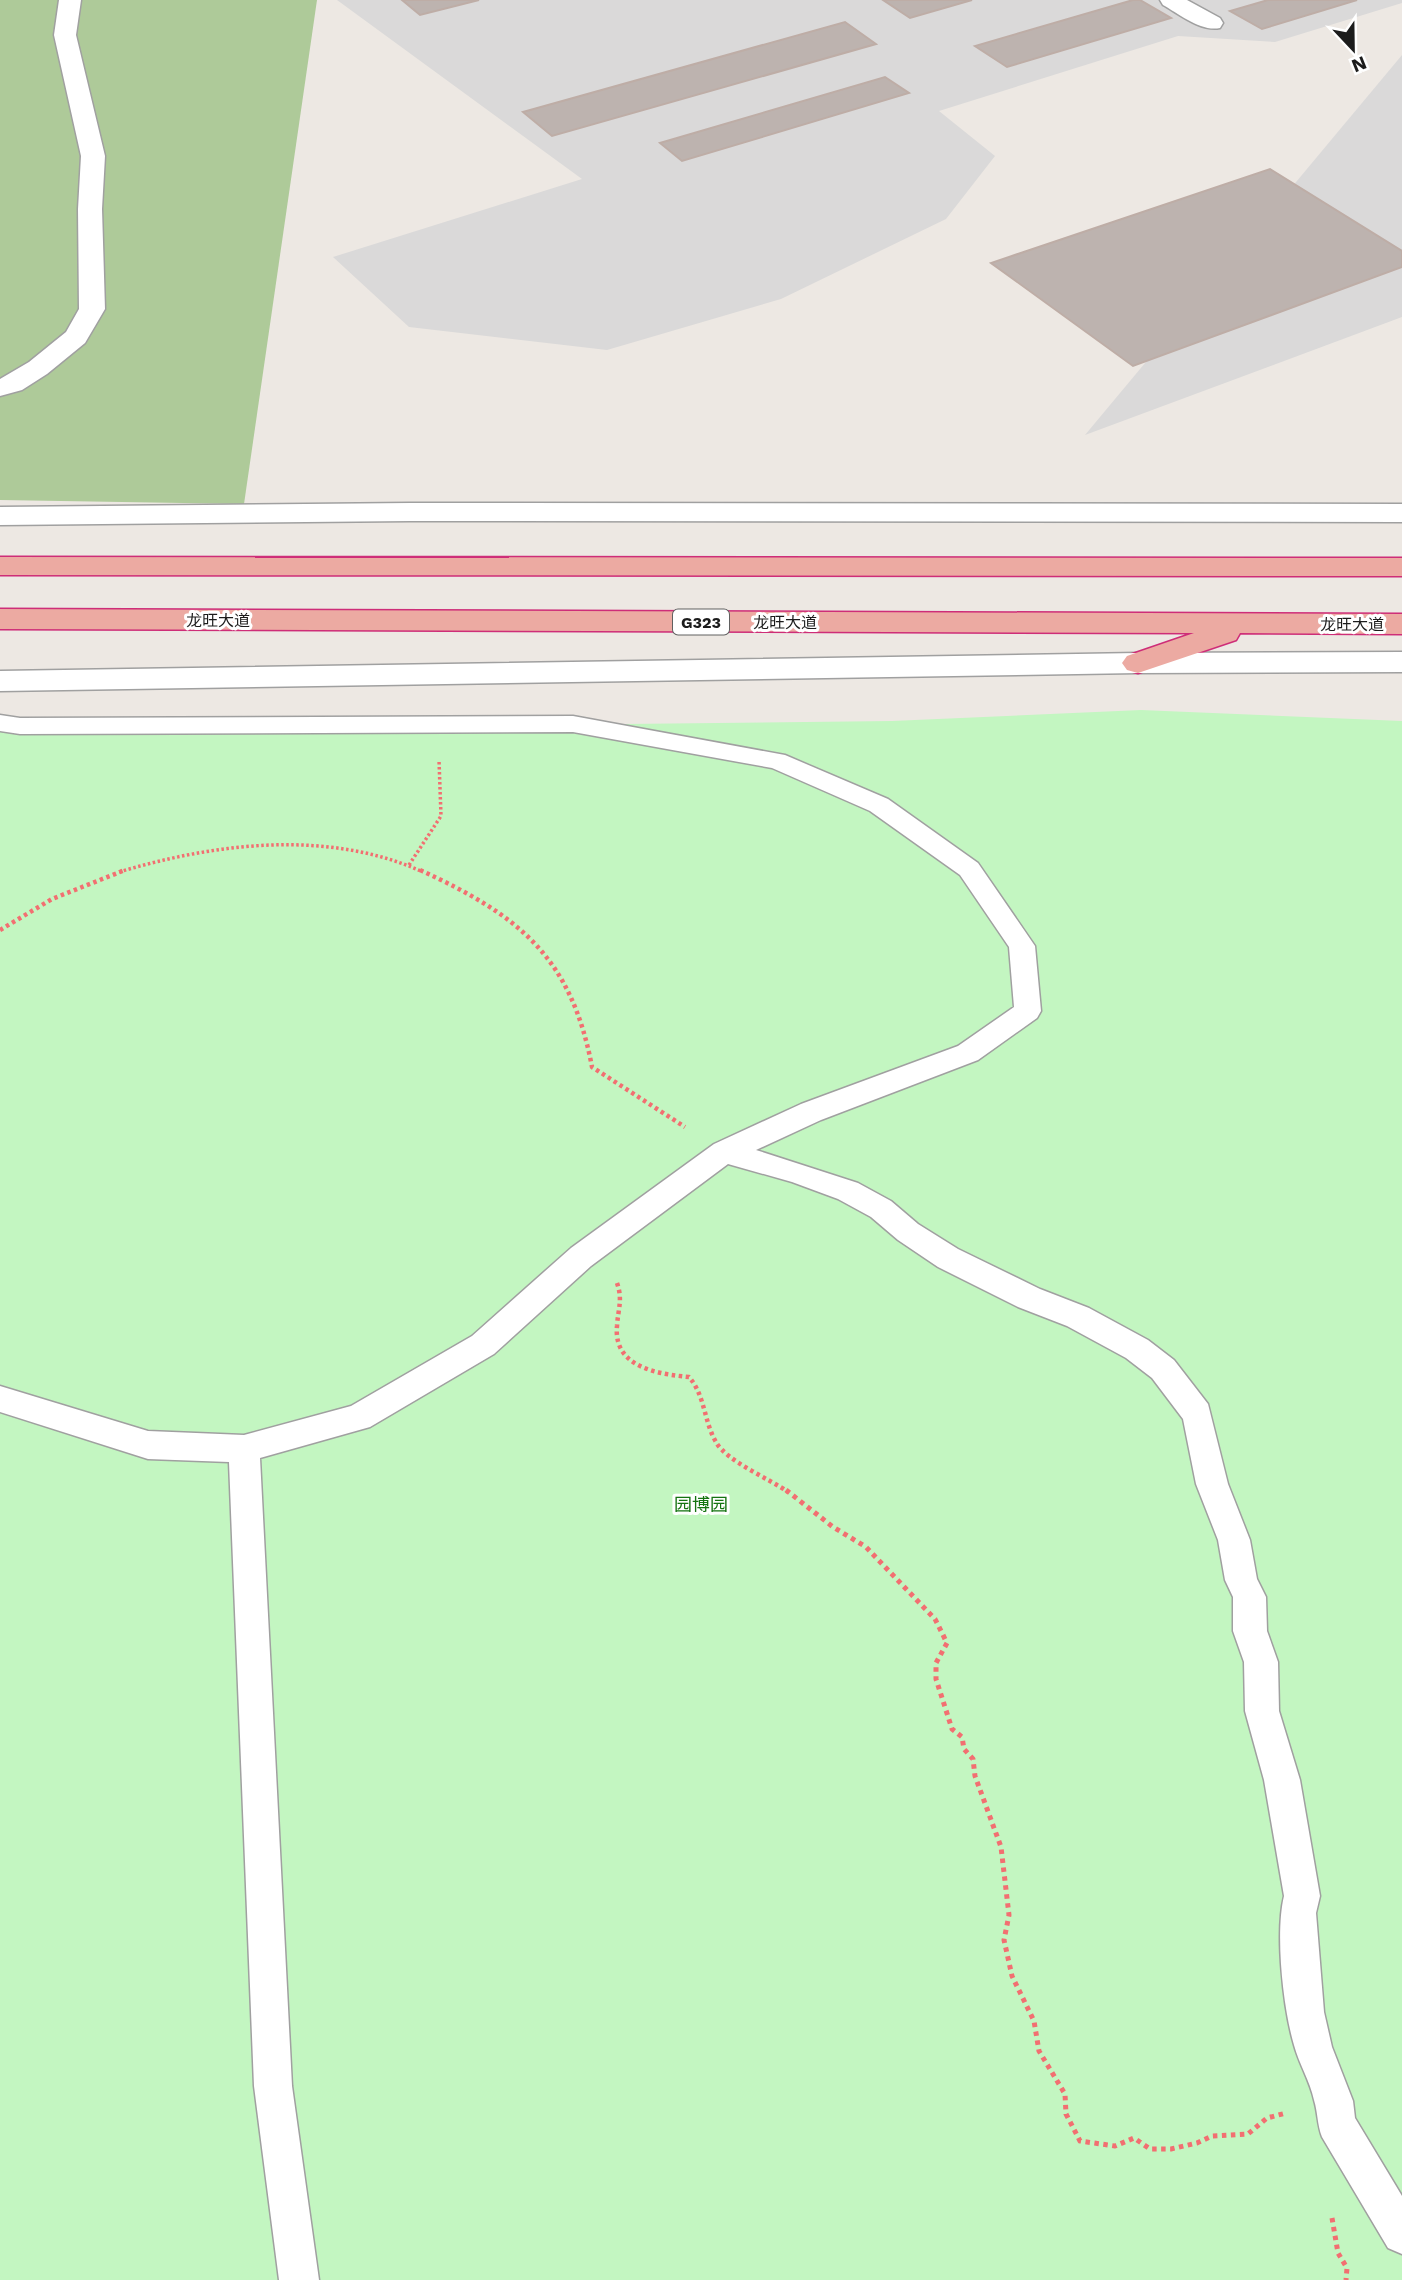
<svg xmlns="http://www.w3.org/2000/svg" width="1402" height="2280" font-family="'Work Sans','Noto Sans SC',sans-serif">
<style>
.residential{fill:#dad9d9}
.forest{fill:#aeca99}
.park{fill:#c3f6c1}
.building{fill:#bdb3af;stroke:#beada6;stroke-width:2}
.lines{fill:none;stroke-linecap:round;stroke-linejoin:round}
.service-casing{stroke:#a0a0a0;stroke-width:3}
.minor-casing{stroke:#a0a0a0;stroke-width:3}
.tertiary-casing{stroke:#a0a0a0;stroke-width:3}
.trunk-casing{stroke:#ce2d78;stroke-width:3}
.path-far2{stroke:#f26f71;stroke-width:3.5;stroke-dasharray:2.5 2.5;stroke-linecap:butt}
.path-far1{stroke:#f26f71;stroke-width:4.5;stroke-dasharray:3.5 3.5;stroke-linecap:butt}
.path{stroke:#f26f71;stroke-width:5;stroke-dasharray:4.5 4.5;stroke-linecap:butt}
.service{fill:#fff;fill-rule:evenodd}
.minor{fill:#fff;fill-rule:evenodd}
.tertiary{fill:#fff;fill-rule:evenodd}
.trunk{fill:#ecaaa2;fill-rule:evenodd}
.labels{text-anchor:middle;stroke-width:6;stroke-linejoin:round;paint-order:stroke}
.far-street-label{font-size:16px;fill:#1c1c1c;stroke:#fff}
.shield{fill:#fff;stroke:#606060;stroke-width:2}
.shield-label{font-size:16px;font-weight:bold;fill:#1c1c1c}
.park-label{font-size:18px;fill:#157411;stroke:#fff}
</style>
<rect width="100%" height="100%" fill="#ede8e3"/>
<g class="residential">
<path d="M337 0H1402V3L1275 42 1178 36 939 111 995 156 946 219 781 299 607 350 409 327 333 257 582 179Z"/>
<path d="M1402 55V317L1085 435Z"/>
</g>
<path class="forest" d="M0 0H317L244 504 0 500Z"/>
<path class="park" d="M1141 710 1402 721V2280H0V731L892 721Z"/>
<g class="building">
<path d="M402 0H479L420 15Z"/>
<path d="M883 0H972L910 18Z"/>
<path d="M1133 0H1140L1171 18 1007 67 975 46Z"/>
<path d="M1268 0H1357L1262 29 1230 11Z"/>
<path d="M845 22 876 44 552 136 523 112Z"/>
<path d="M885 77 909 93 682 161 660 143Z"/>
<path d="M1270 169 1402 251V267L1133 366 991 263Z"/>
</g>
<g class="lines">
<g class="service-casing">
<path id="service" d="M0 715 20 718 573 716 785 755 888 799 978 863 1035 946 1041 1011 1037 1018 978 1060 821 1120 756 1150 858 1183 891 1201 918 1224 958 1249 1040 1289 1089 1308 1148 1340 1174 1360 1208 1404 1228 1484 1250 1540 1257 1579 1266 1597 1267 1631 1278 1662 1279 1711 1300 1780 1320 1896 1316 1913 1324 2012 1332 2047 1353 2101 1355 2118 1402 2196V2254L1388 2248 1322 2137C1317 2124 1318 2113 1314 2100 1310 2081 1299 2064 1294 2045 1283 2008 1275 1933 1284 1896L1264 1780 1245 1711 1244 1662 1233 1631V1597L1225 1580 1218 1540 1196 1484 1183 1419 1152 1378 1126 1358 1067 1326 1018 1307 938 1267 898 1240 871 1217 838 1199 792 1182 728 1164 591 1266 494 1354 370 1427 260 1458 292 2086 319 2280H279L254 2086 229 1462 148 1459 0 1412V1386L148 1431 244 1435 351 1406 472 1336 571 1248 714 1144 801 1104 958 1046 1014 1007 1009 947 960 875 870 811 772 768 573 732 20 734 0 731Z"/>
</g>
<g class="minor-casing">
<g id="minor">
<path d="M59 0H81L76 35 105 156 102 209 105 309 85 343 47 374 22 390 0 396V379L29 362 66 332 79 309 78 209 81 156 54 35Z"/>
<path d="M1160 0H1187L1220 18 1223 23 1220 28C1201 32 1179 14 1163 5Z"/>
</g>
</g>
<g class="tertiary-casing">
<g id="tertiary">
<path d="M410 503 1402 504V522L410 521 0 525V507Z"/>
<path d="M1402 652V672L1138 673 0 691V671L1138 653Z"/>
</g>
</g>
<g class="trunk-casing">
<g id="trunk">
<path d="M0 557 1402 558V576L0 575Z"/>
<path d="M0 609 1402 614V634L1240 633 1236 640 1138 673 1127 670 1122 663 1127 656 1194 633 0 629Z"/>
</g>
</g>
<g class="path-far2">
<path d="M409 865 441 816 439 760"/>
<path d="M119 872C216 843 328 829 423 872"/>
</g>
<g class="path-far1">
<path d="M420 870C518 915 571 956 592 1067L685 1127"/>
<path d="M0 930 52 899 125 870"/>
<path d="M617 1283C623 1300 618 1309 617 1326 613 1368 659 1374 689 1377 705 1395 704 1422 716 1442 726 1461 770 1479 788 1492"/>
</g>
<g class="path">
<path d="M786 1490 833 1527 866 1547 935 1619 947 1643 936 1663V1679L952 1729 962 1737 964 1749 973 1759 975 1776 1001 1847 1009 1915 1004 1940 1012 1976 1034 2021 1039 2051 1065 2094 1066 2114 1080 2141 1115 2146 1134 2138 1150 2149H1171L1197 2143 1212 2136 1248 2134 1267 2118 1286 2113"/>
<path d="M1332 2218 1338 2253 1347 2268 1346 2280"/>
</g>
<use href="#service" class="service"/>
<use href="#minor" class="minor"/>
<use href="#tertiary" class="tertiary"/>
<use href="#trunk" class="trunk"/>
</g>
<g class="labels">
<g class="far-street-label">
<text x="218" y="626">龙旺大道</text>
<text x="785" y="628">龙旺大道</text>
<text x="1352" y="630">龙旺大道</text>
</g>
<rect class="shield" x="673" y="609.5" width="56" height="25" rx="5"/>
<g class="shield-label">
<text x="701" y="628">G323</text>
</g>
<g class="park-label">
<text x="701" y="1511">园博园</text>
</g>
</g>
<g transform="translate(1353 49) rotate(158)" stroke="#ffffff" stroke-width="5" paint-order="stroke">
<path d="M0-5L12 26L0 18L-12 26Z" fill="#1c1c1c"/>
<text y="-10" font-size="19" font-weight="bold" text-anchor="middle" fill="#1c1c1c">N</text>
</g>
</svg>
